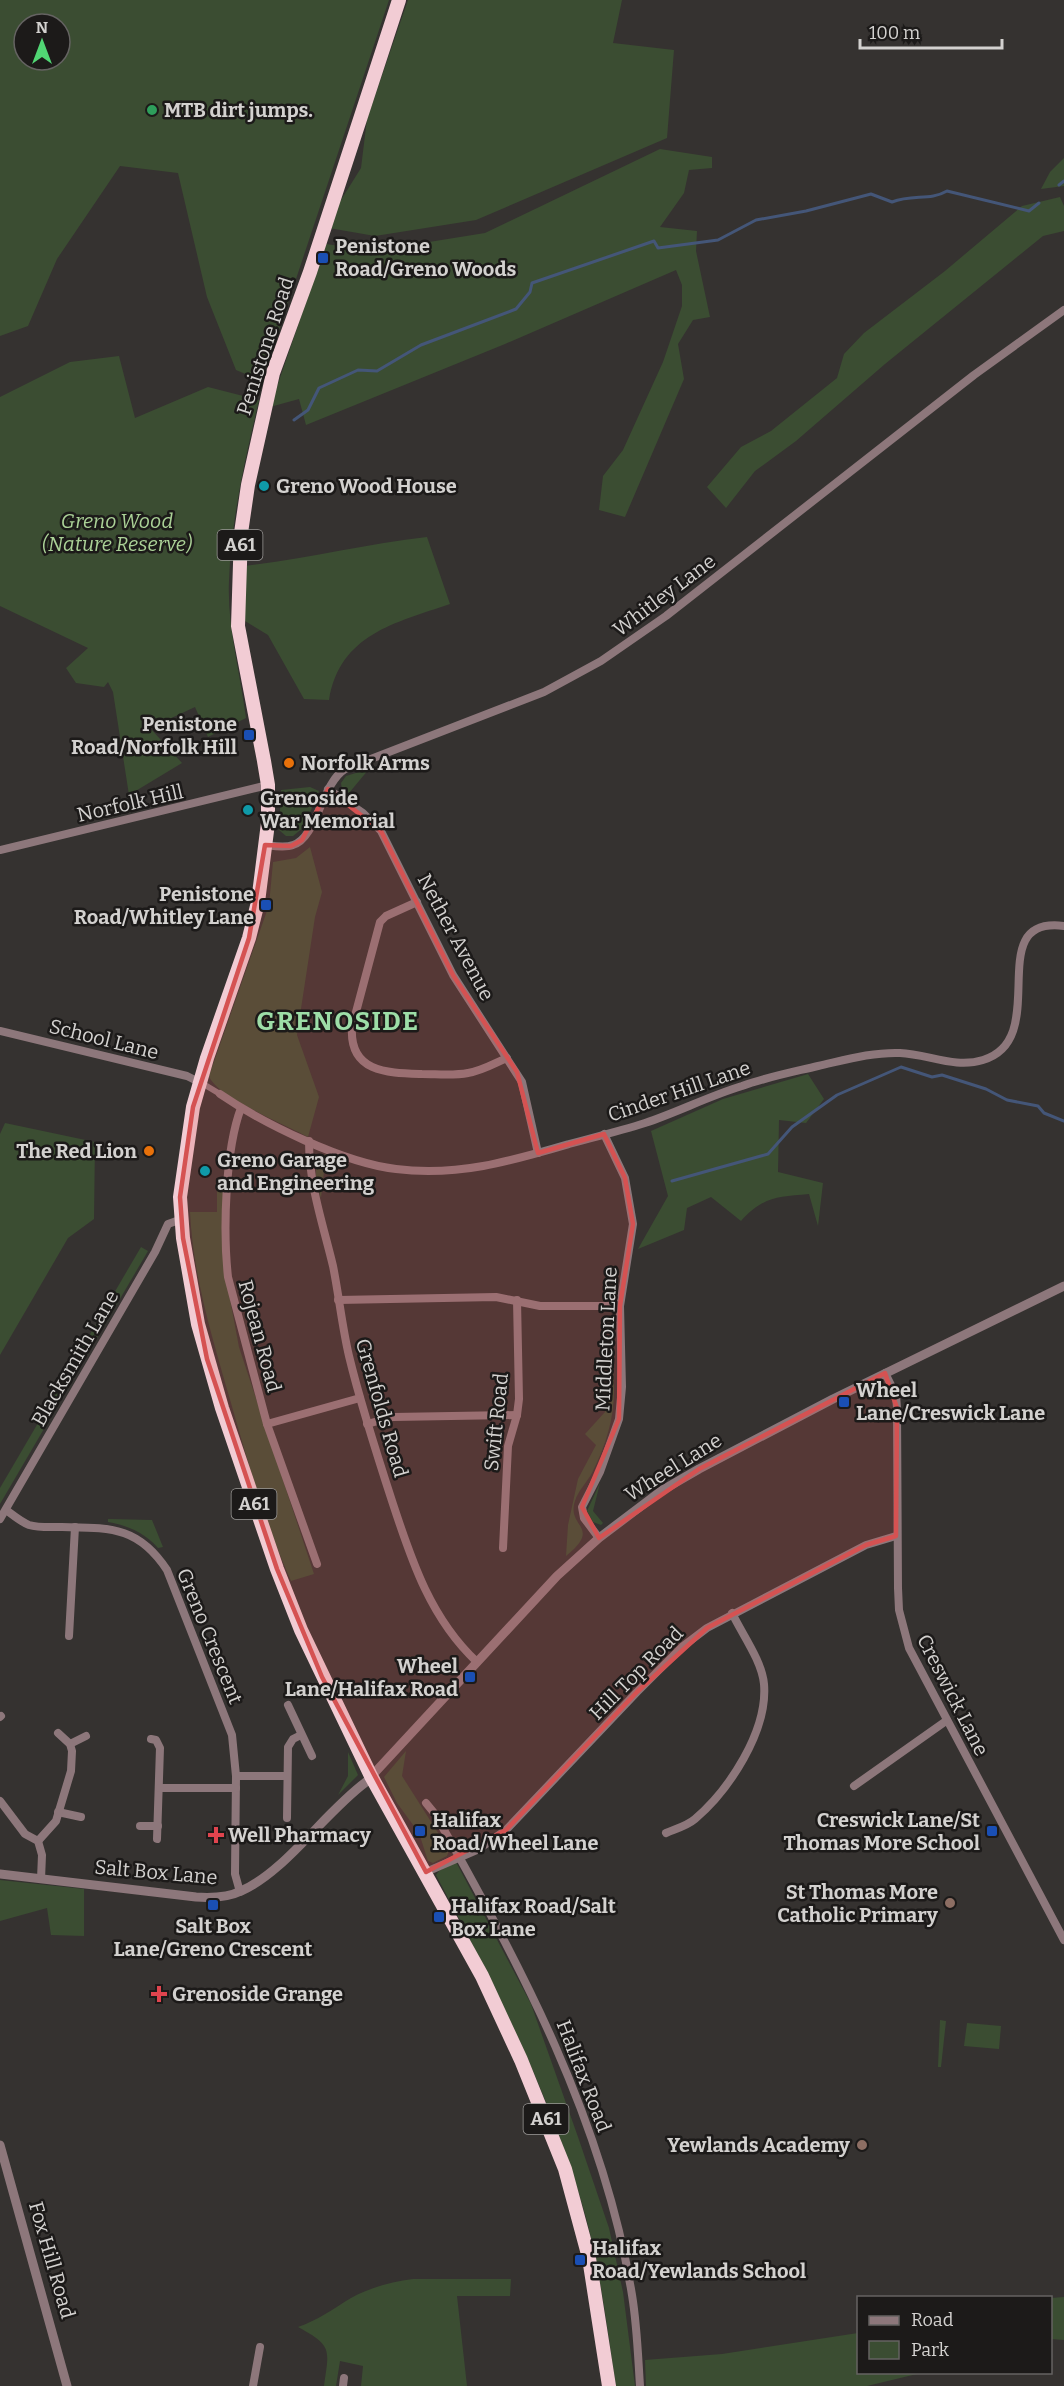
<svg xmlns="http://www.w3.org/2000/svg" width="1064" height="2386" font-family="Bitter,serif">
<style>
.green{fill:#3b4d32;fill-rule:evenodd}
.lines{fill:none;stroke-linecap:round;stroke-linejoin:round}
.stream{stroke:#445678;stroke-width:3}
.pedestrian{stroke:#8d777b;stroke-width:6}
.minor{stroke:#8d777b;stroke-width:8}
.tertiary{stroke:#8d777b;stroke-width:9}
.trunk{stroke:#f2ccd4;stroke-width:14}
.marked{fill:#d55252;fill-opacity:0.2;stroke:#d55252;stroke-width:4.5;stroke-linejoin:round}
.leisure-dot{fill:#2e9e5b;stroke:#1c1a19;stroke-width:2}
.transit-dot{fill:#1a4fb4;stroke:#1c1a19;stroke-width:2}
.culture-dot{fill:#0f9aa8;stroke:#1c1a19;stroke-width:2}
.food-dot{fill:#e8710a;stroke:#1c1a19;stroke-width:2}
.health-dot{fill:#e0444e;stroke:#1c1a19;stroke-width:2}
.education-dot{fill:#8d6e63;stroke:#1c1a19;stroke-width:2}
.labels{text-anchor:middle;stroke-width:5;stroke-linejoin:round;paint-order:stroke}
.shield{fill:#1c1a19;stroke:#9c9a98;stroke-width:1.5}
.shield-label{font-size:18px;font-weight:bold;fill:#d3d1cf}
.poi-label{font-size:20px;font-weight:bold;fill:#d3d1cf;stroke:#1c1a19;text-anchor:start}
.street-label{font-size:20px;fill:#d3d1cf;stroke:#1c1a19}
.park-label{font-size:20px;font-style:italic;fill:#abd297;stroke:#1c1a19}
.district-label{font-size:26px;font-weight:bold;letter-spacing:1.5px;fill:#9ddea7;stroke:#1c1a19}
</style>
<rect width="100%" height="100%" fill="#353230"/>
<g class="green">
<path d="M0 0H389L262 381 236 370 207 297 178 173 120 166 57 259 28 326 0 336ZM24 24H60V60H24Z"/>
<path d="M408 0H622L613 43 674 50 667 138 476 220 375 236 329 228 336 208 361 168 367 119Z"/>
<path d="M660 149 712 157V168L689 170 684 193 660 227 697 231 696 251 710 317 693 320 678 344 684 379 625 517 599 510 603 476 623 450 663 362 682 306V285L676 270 505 344 306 425 299 399 270 407 326 244 373 251 485 233Z"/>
<path d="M1064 158V186L1041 189 1050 172Z"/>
<path d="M1060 197 1064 206V231L1043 236 885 364 796 441 755 471 726 508 707 487 741 447 771 431 837 378 844 354 864 333 945 271 1022 206Z"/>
<path d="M119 356 135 418 208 387 259 400C245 459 231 519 229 581 227 626 240 672 246 718L208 737 195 707 150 728 182 763 129 795 113 692 108 682 104 687 76 683 66 668 88 648 0 606V397L70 362Z"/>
<path d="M427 537 450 604C395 623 340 634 329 700L304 699 268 635 245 621 244 566C306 559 366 544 427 537Z"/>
<path d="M369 769 349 793 342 789 341 783 346 776Z"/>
<path d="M310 787 319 791 304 827 293 836H286L279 830 281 790Z"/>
<path d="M310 847 322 892 315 917 297 1035 319 1097 308 1137C288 1126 215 1096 209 1076L269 905 273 862 296 858Z"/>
<path d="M808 1074 824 1099 806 1123 779 1120 778 1172 823 1183 818 1226 809 1194C777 1197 764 1196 741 1221L711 1197 687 1208 684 1230 638 1249 668 1196 651 1131 723 1099Z"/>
<path d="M5 1123 95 1142 94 1219 68 1238 0 1355V1134Z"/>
<path d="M326 1154 321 1198 316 1183V1159Z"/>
<path d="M224 1187 223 1262 239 1347 314 1574 291 1581C266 1525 248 1463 231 1403 213 1340 193 1277 190 1212H217V1190Z"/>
<path d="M141 1247 148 1251 0 1504V1488Z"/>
<path d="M613 1371C617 1409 609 1439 592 1473 587 1482 578 1491 575 1501 566 1528 603 1526 566 1556L568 1525 578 1479 596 1445 585 1434 605 1412 609 1374Z"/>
<path d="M600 1483 593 1511 603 1523 601 1525 593 1522 587 1511Z"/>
<path d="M108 1519 152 1520 163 1547 158 1548C145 1533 127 1525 108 1522Z"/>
<path d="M406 1751 402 1776 449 1850 447 1856 433 1863 428 1861 419 1833 397 1803 384 1777Z"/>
<path d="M348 1752 358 1775 338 1795 348 1776Z"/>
<path d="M456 1862 531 2004 578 2137 609 2228 623 2292 635 2386H616C606 2322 599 2256 579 2194 544 2081 491 1979 436 1875L439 1871Z"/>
<path d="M0 1880 84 1889V1936L51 1935 47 1908 0 1921Z"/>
<path d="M940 2020 946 2021 941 2067H938Z"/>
<path d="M967 2023 1001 2026 999 2049 964 2046Z"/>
<path d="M413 2279H511L510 2296H457L467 2386H361L363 2366 340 2361 336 2386H324C329 2349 333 2346 298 2327 318 2320 333 2309 351 2298 371 2287 391 2282 413 2279Z"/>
<path d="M1064 2297V2340L1051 2339V2298Z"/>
<path d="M858 2333V2372L921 2373 867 2386H646L645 2360 722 2354Z"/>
</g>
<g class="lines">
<g class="stream">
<path d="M1059 185 1064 181"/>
<path d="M294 420 308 410 319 388 358 370 377 371 421 345 516 309 530 292 532 283 654 241 658 248 718 240 756 220 806 211 871 194 892 202C913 194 930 201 947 191L1029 211 1039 203"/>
<path d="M672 1181 768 1154 792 1127 837 1095 901 1067 932 1077 942 1075 986 1089 1007 1100 1038 1106 1044 1113 1064 1121"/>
</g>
<path class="pedestrian" d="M200 1082 220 1094"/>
<g class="minor">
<path d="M328 789 363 813 381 831 453 975 522 1082 538 1153"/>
<path d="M265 845C274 846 285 848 293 845 317 838 321 784 345 769L544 692 601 661 666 616 974 375 1064 310"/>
<path d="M0 850 268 785"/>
<path d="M417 902 386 916 380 922 352 1027C349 1073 388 1073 422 1074 437 1074 453 1076 468 1073 482 1071 495 1063 507 1058"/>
<path d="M0 1031 187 1076 199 1082"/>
<path d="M220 1094C264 1124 344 1163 396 1169 457 1177 511 1161 569 1144 595 1137 620 1131 645 1123 678 1112 709 1096 742 1086 767 1077 793 1072 818 1066 845 1060 872 1052 900 1053 928 1054 955 1069 983 1060 1054 1039 980 915 1064 926"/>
<path d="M241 1108C225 1150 223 1232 228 1277L267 1424 317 1564"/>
<path d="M309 1141C309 1185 323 1224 333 1266 339 1296 342 1326 349 1356 361 1406 377 1455 393 1504 412 1562 431 1619 477 1662"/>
<path d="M338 1300 496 1297 540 1306H620"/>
<path d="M885 1373 896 1395 897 1408 898 1588 899 1610 909 1648 1064 1940"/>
<path d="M267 1424 360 1398"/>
<path d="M367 1424 393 1417 517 1415"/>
<path d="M6 1510C13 1515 21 1522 29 1525 39 1528 51 1527 62 1527 110 1528 138 1526 167 1570L232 1735 236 1776 235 1874 240 1892"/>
<path d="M0 1519 155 1252 168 1224 182 1219"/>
<path d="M599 1538 584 1518 582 1507 600 1472 619 1419 622 1387 620 1306 633 1224 625 1178 604 1134"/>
<path d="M503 1548 508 1446 517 1415 519 1399 517 1300"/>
<path d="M69 1636 75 1527"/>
<path d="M288 1705 312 1756"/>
<path d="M0 1717 1 1716"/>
<path d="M151 1739 156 1740 160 1748 157 1839"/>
<path d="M70 1744 86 1736"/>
<path d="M236 1776H287"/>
<path d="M854 1786 946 1721"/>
<path d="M160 1788H236"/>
<path d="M0 1801 25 1834 38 1841 42 1855 41 1879"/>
<path d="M426 1803 435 1814C521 1965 604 2122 632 2295 637 2325 638 2356 640 2386"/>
<path d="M58 1812 81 1817"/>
<path d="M287 1818 288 1747 293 1739 301 1735"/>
<path d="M140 1826H158"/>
<path d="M666 1833C675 1829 687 1826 695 1819 729 1790 768 1731 764 1684 762 1661 742 1634 732 1613"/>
<path d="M38 1841 56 1821 71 1771 72 1751 70 1744 58 1733"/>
<path d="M426 1872 479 1849 506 1830 637 1692 682 1647 707 1628 866 1545 896 1536"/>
<path d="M253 2386 260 2347"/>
<path d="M343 2386 344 2378"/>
</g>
<g class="tertiary">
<path d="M0 1874 196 1897C211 1898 227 1898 241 1891 285 1872 325 1812 366 1782L557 1576 599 1538 661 1491 699 1469 833 1399 1064 1286"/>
<path d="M0 2145 67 2386"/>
</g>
<path class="trunk" d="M399 0 310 272 273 373 248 485 241 533 238 626 264 761 268 785V823L258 902 249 938 207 1058 193 1107 180 1197 183 1238 198 1324 222 1408 277 1569 301 1630 371 1776 482 1976 521 2060 565 2169 589 2258 609 2386"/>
</g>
<path class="marked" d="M328 789 381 831 453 975 517 1072 538 1153 604 1134 625 1178 633 1224 620 1306 619 1419 582 1507 599 1538 699 1469 885 1373 897 1408 896 1536 866 1545 707 1628 637 1692 506 1830 426 1872 322 1677 277 1569 207 1359 183 1238 180 1197 193 1107 249 938 265 845 291 846 302 840Z"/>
<circle class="leisure-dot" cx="152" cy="110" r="6"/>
<g class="transit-dot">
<rect x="317" y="252" width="12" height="12" rx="3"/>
<rect x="243" y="729" width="12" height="12" rx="3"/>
<rect x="260" y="899" width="12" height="12" rx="3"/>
<rect x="838" y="1396" width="12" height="12" rx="3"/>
<rect x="464" y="1671" width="12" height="12" rx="3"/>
<rect x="414" y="1825" width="12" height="12" rx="3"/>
<rect x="986" y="1825" width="12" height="12" rx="3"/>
<rect x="207" y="1899" width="12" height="12" rx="3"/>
<rect x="433" y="1911" width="12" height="12" rx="3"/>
<rect x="574" y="2254" width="12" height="12" rx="3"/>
</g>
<g class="culture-dot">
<circle cx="264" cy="486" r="6"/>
<circle cx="248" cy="810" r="6"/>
<circle cx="205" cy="1171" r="6"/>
</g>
<g class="food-dot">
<circle cx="289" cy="763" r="6"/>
<circle cx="149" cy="1151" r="6"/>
</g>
<g class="health-dot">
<path d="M213 1826h6v6h6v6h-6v6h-6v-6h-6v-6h6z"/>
<path d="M156 1985h6v6h6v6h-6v6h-6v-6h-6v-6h6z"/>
</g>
<g class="education-dot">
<circle cx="950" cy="1903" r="6"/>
<circle cx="862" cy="2145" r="6"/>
</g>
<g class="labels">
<g class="shield">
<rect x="217.5" y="530" width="45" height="30" rx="4.5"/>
<rect x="231.5" y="1489" width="45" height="30" rx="4.5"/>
<rect x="523.5" y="2104" width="45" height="30" rx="4.5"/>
</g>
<g class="shield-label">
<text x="240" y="551">A61</text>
<text x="254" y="1510">A61</text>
<text x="546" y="2125">A61</text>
</g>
<g class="poi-label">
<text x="164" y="117">MTB dirt jumps.</text>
<text x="335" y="253">Penistone<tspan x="335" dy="23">Road/Greno Woods</tspan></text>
<text x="276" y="493">Greno Wood House</text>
<text x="237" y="731" text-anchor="end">Penistone<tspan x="237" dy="23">Road/Norfolk Hill</tspan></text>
<text x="301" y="770">Norfolk Arms</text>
<text x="260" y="805">Grenoside<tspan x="260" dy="23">War Memorial</tspan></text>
<text x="254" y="901" text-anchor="end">Penistone<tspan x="254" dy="23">Road/Whitley Lane</tspan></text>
<text x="137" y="1158" text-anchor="end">The Red Lion</text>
<text x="217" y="1167">Greno Garage<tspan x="217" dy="23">and Engineering</tspan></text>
<text x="856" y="1397">Wheel<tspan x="856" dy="23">Lane/Creswick Lane</tspan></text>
<text x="458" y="1673" text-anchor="end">Wheel<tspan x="458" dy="23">Lane/Halifax Road</tspan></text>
<text x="432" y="1827">Halifax<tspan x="432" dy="23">Road/Wheel Lane</tspan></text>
<text x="980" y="1827" text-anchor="end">Creswick Lane/St<tspan x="980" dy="23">Thomas More School</tspan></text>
<text x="228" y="1842">Well Pharmacy</text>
<text x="938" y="1899" text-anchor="end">St Thomas More<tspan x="938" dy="23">Catholic Primary</tspan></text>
<text x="451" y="1913">Halifax Road/Salt<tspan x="451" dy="23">Box Lane</tspan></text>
<text x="213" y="1933" text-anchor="middle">Salt Box<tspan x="213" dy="23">Lane/Greno Crescent</tspan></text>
<text x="172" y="2001">Grenoside Grange</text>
<text x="850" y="2152" text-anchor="end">Yewlands Academy</text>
<text x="592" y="2255">Halifax<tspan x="592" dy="23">Road/Yewlands School</tspan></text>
</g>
<g class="street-label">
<text transform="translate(265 346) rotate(-72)" y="7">Penistone Road</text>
<text transform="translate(664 595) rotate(-37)" y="7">Whitley Lane</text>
<text transform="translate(130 803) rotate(-13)" y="7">Norfolk Hill</text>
<text transform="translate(456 937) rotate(62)" y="7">Nether Avenue</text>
<text transform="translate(104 1039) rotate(14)" y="7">School Lane</text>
<text transform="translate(679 1091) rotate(-19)" y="7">Cinder Hill Lane</text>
<text transform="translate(260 1336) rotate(75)" y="7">Rojean Road</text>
<text transform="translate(606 1339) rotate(-87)" y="7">Middleton Lane</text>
<text transform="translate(75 1358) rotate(-60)" y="7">Blacksmith Lane</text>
<text transform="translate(382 1408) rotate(74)" y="7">Grenfolds Road</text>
<text transform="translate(496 1422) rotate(-84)" y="7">Swift Road</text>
<text transform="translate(673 1467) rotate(-32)" y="7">Wheel Lane</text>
<text transform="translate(210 1636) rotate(68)" y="7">Greno Crescent</text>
<text transform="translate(636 1673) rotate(-45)" y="7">Hill Top Road</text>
<text transform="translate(953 1695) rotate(63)" y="7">Creswick Lane</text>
<text transform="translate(156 1872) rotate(5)" y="7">Salt Box Lane</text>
<text transform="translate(584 2076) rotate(69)" y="7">Halifax Road</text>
<text transform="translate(52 2260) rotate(74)" y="7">Fox Hill Road</text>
</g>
<g class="park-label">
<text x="117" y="528">Greno Wood<tspan x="117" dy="23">(Nature Reserve)</tspan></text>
</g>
<g class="district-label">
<text x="338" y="1030">GRENOSIDE</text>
</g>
</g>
<rect x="857" y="2296" width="195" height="78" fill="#1c1a19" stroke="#656362" stroke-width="1.5"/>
<rect x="869" y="2316" width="30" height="9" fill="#8d777b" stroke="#656362" stroke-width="1.5"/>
<text x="911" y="2326" font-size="18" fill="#d3d1cf">Road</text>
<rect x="869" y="2341" width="30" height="18" fill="#3b4d32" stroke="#656362" stroke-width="1.5"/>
<text x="911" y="2356" font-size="18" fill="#d3d1cf">Park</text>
<g transform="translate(42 42)"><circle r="28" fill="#1c1a19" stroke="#656362" stroke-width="1.5"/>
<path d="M0-4.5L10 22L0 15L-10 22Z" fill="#51d674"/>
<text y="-9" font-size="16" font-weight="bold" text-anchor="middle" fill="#d3d1cf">N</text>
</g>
<path d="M860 39v9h142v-9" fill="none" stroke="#d3d1cf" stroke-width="3"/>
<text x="869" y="39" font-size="18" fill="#d3d1cf" stroke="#1c1a19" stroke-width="4.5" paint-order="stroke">100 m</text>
</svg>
